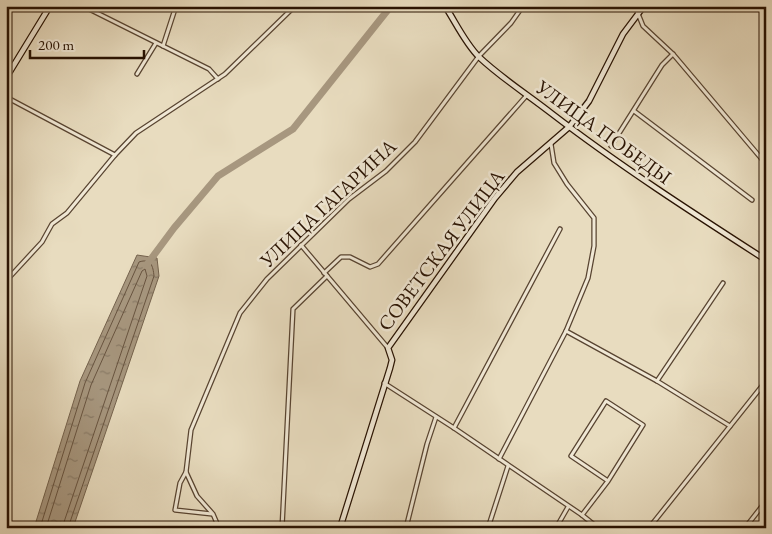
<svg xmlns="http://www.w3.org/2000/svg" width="772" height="534" font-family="'EB Garamond',serif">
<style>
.water{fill:url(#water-ripples);stroke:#74624d}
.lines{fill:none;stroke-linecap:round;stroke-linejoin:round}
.shore{stroke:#685440;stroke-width:1}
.river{stroke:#a7977f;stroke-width:7}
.street-casing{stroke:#584431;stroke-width:5.5}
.secondary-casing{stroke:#281202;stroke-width:7}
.street{stroke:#f0e8d5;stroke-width:3}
.secondary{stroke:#f0e8d5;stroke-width:4.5}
.labels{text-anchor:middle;stroke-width:5;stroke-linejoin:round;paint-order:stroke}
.street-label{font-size:20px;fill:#281202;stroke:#f0e8d5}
</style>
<defs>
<pattern id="water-ripples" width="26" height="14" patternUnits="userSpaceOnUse" patternTransform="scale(1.25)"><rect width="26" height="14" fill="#a7977f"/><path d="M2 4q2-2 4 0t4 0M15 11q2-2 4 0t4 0" fill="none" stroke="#887a66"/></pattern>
</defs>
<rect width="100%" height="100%" fill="#e8dcbf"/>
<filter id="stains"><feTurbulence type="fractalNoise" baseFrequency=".004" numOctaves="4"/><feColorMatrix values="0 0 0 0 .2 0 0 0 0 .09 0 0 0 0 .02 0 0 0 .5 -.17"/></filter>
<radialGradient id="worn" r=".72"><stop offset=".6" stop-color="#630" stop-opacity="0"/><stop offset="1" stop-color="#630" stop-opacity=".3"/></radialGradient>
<path class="water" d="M137 255 157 258 159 276 73 528H34L80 381Z"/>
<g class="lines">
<g class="shore">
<path d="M40 528 85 383 139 262C151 258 153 266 154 276L68 528"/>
<path d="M46 528 91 385 142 271 145 269 147 276 62 528"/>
</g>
<path class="river" d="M148 263 174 228 218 176 293 129 391 6"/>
<g class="street-casing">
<g id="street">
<path d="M83 6 209 69 218 79"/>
<path d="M635 6 643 26 673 54 766 164"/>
<path d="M163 46 176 6"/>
<path d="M137 74 156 43"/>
<path d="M6 97 115 155"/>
<path d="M634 111 752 200"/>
<path d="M611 146 662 65 673 54"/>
<path d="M301 245 388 348"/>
<path d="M324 273 341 257H350L370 267 378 264 527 95"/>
<path d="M6 281 42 242 52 224 67 213 115 155 136 133 225 74 295 6"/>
<path d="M566 331 657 381 730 426"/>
<path d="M657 381 723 283"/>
<path d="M384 383 454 428 582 515 598 528"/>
<path d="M454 428 560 229"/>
<path d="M499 459 566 331 588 278 594 246V218L567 184 554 163 551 144"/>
<path d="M186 472 180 483 175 510 212 514"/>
<path d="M582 515 608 481 643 425 606 401 571 456 608 481"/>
<path d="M219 528 213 514 197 496 186 472 191 430 240 313 267 279 349 199 386 171 415 142 479 56 511 23 523 6"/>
<path d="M282 528 293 309 327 276"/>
<path d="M406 528 427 444 436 417"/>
<path d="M488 528 508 466"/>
<path d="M556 528 568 507"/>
<path d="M649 528 766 381"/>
<path d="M745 528 766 501"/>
</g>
</g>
<g class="secondary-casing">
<g id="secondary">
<path d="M445 6C456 23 465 43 479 57 500 77 528 95 551 113 620 166 693 213 766 260"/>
<path d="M6 78 50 6"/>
<path d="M340 528 390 368 392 360 388 348 495 198 517 172 569 127 589 101 623 34 644 6"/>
</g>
</g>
<use href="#street" class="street"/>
<use href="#secondary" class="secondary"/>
</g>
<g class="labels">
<g class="street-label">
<text transform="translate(604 132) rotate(36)" y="7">УЛИЦА ПОБЕДЫ</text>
<text transform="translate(328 203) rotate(-43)" y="7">УЛИЦА ГАГАРИНА</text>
<text transform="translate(441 250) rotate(-53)" y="7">СОВЕТСКАЯ УЛИЦА</text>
</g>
</g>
<rect width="772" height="534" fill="none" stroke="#e8dcbf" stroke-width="25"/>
<rect x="8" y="8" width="757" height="519" fill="none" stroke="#281202" stroke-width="2.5"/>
<rect x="12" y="12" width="747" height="509" fill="none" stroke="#281202"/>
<path d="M30 50v8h114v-8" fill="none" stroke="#281202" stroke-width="2.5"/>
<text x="38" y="50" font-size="15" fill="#281202" stroke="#f0e8d5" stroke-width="4" paint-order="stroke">200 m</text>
<rect width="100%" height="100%" filter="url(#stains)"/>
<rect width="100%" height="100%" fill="url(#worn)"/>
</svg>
